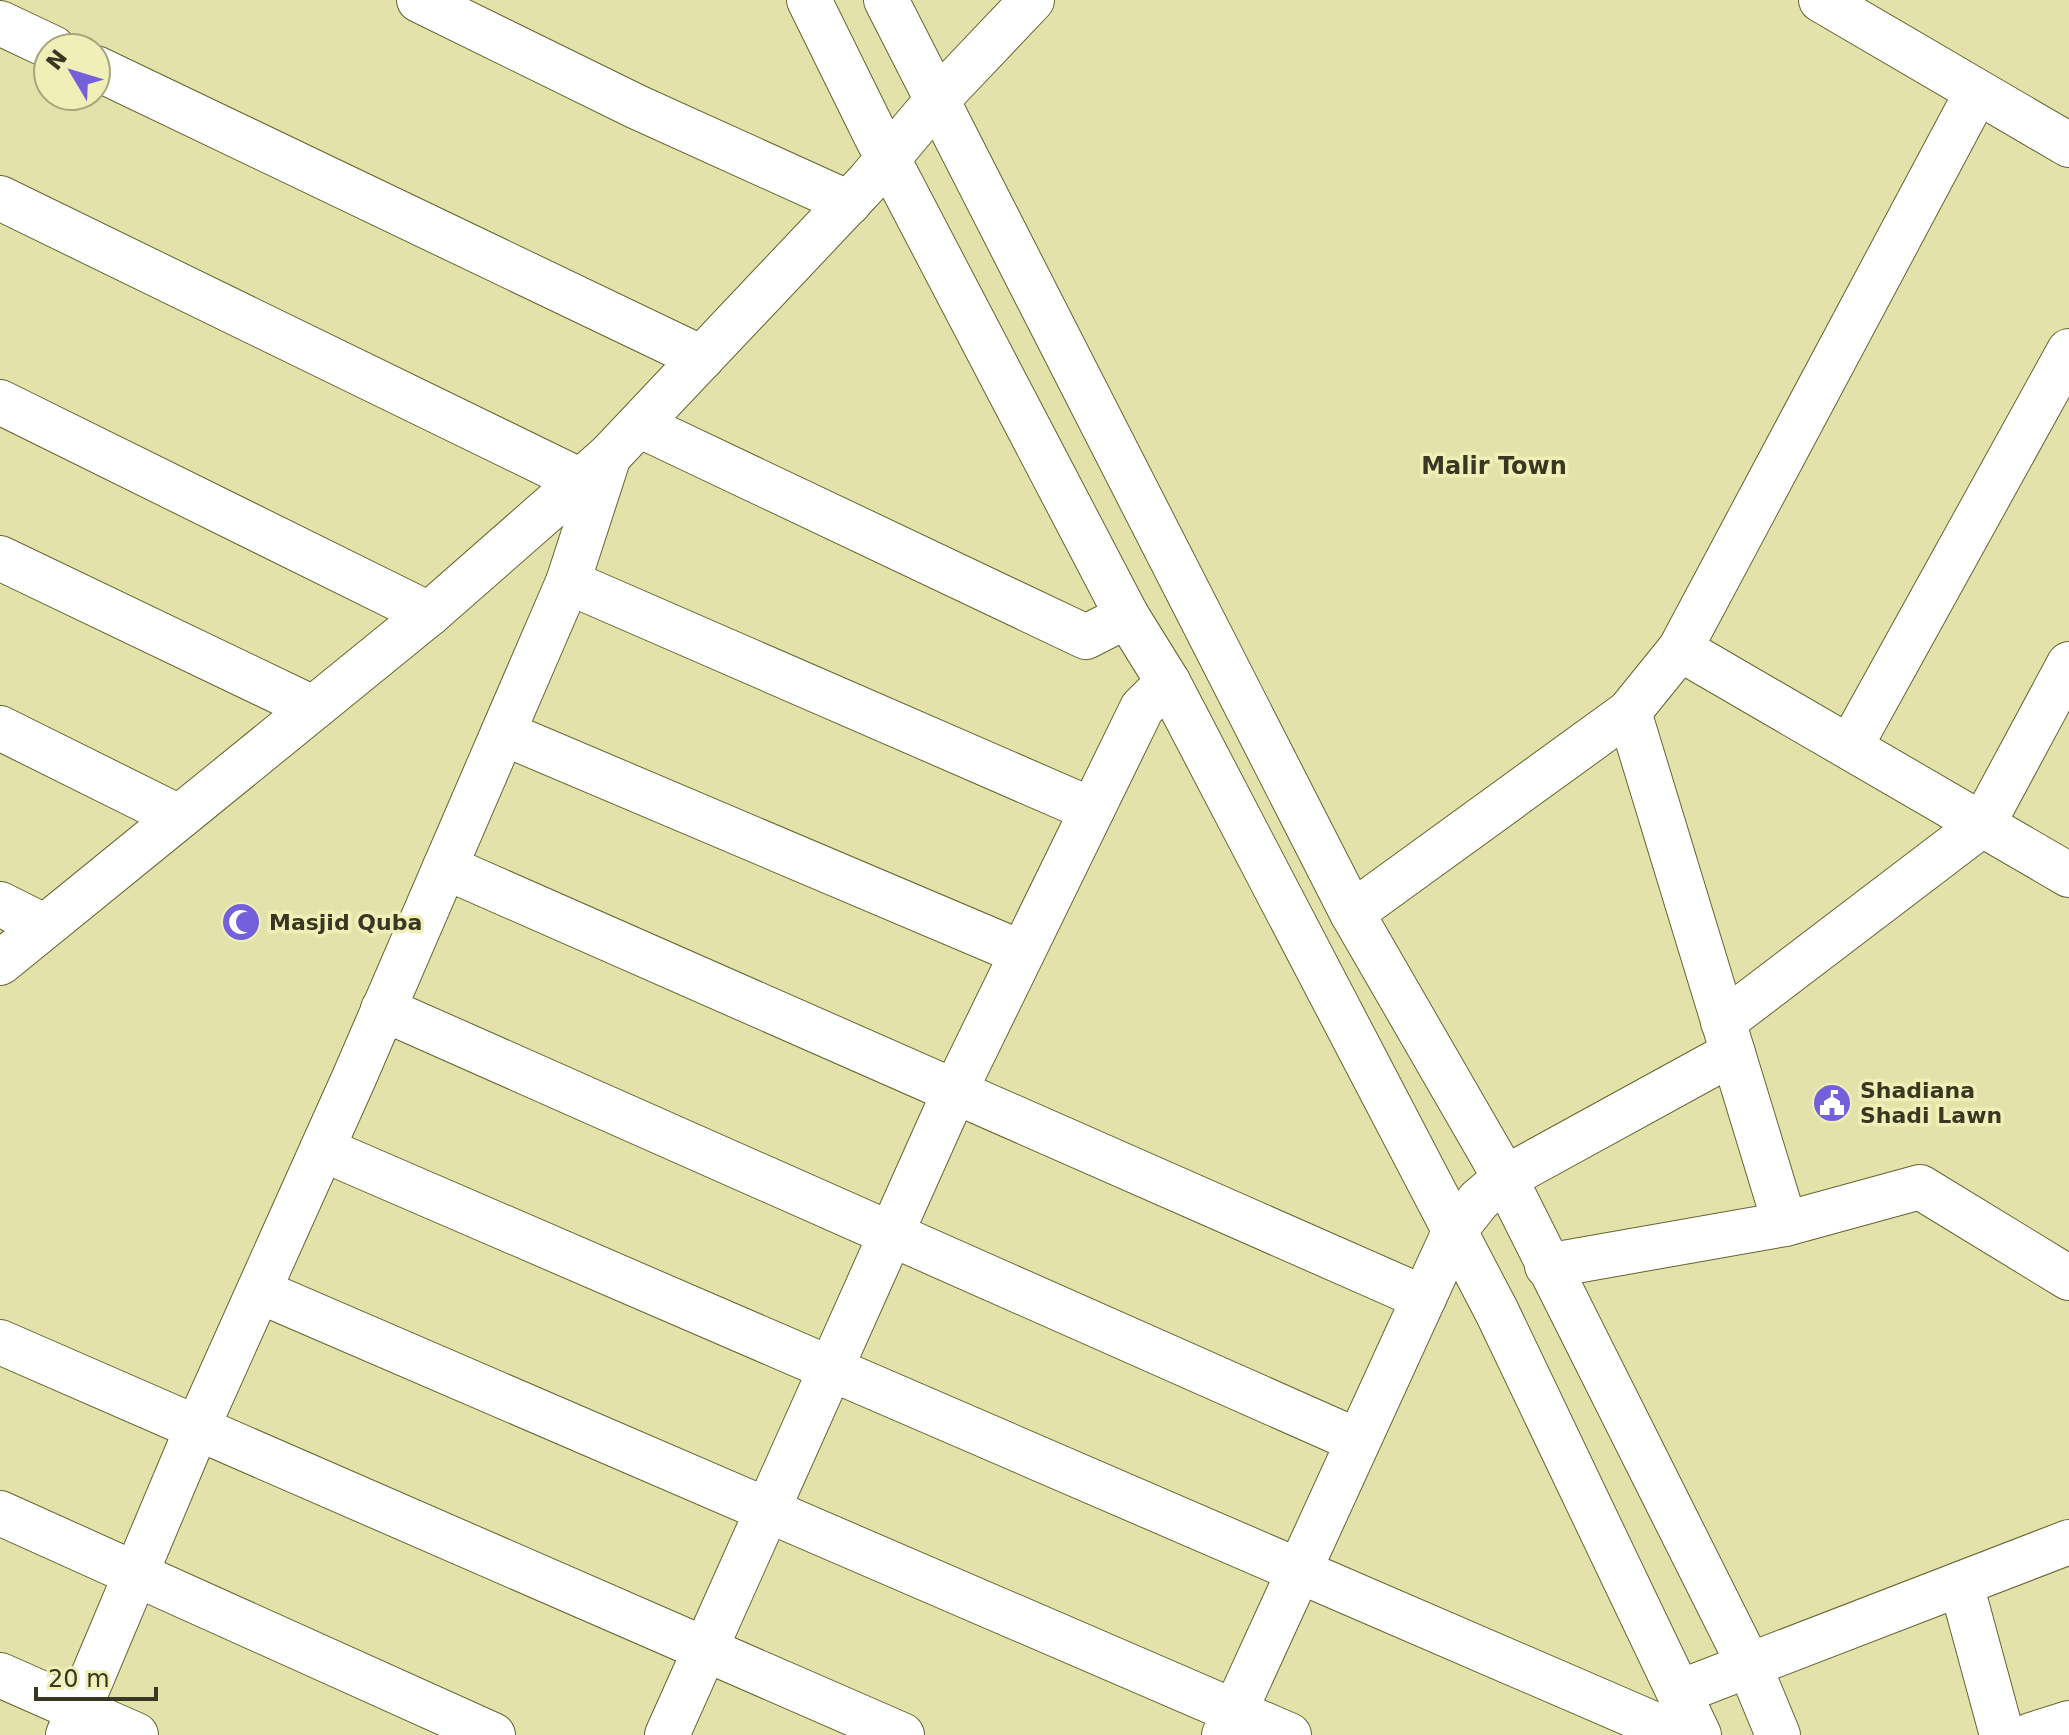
<svg xmlns="http://www.w3.org/2000/svg" width="2069" height="1735" font-family="'DejaVu Sans',sans-serif">
<style>
.lines{fill:none;stroke-linecap:round;stroke-linejoin:round}
.minor-casing{stroke:#666431;stroke-width:46}
.major-casing{stroke:#666431;stroke-width:46}
.minor{stroke:#fff;stroke-width:44}
.major{stroke:#fff;stroke-width:44}
.labels{text-anchor:middle;stroke-width:7;stroke-linejoin:round;paint-order:stroke}
.poi-label{font-size:22px;font-weight:bold;fill:#383721;stroke:#f0efb8;text-anchor:start}
.neighbourhood-label{font-size:24px;font-weight:bold;fill:#383721;stroke:#f0efb8}
</style>
<rect width="100%" height="100%" fill="#e3e2ab"/>
<g class="lines">
<g class="minor-casing">
<g id="minor">
<path d="M419 0 637 107 849 203"/>
<path d="M1821 0 2069 145"/>
<path d="M0 23 53 48"/>
<path d="M96 68 702 358"/>
<path d="M0 198 581 481"/>
<path d="M0 402 429 614"/>
<path d="M639 425 1086 637 1127 616"/>
<path d="M0 558 313 708"/>
<path d="M568 582 1092 810"/>
<path d="M1680 649 2069 875"/>
<path d="M1629 712 1785 1224"/>
<path d="M0 728 179 817"/>
<path d="M503 733 1022 953"/>
<path d="M1850 747 2069 351"/>
<path d="M445 867 1424 1298"/>
<path d="M0 904 44 926"/>
<path d="M1352 913 1629 712 1680 649 1977 92"/>
<path d="M0 963 429 614 609 456 869 181 938 99 1032 0"/>
<path d="M383 1009 1358 1441"/>
<path d="M1723 1022 1983 824 2069 664"/>
<path d="M322 1149 1679 1735"/>
<path d="M1547 1266 1785 1224 1920 1187 2069 1278"/>
<path d="M259 1291 1289 1735"/>
<path d="M0 1342 902 1735"/>
<path d="M0 1513 493 1735"/>
<path d="M1961 1584 2002 1735"/>
<path d="M0 1675 136 1735"/>
<path d="M1680 1692 2069 1542"/>
<path d="M68 1735 198 1426 354 1078 568 582 609 456"/>
<path d="M667 1735 954 1093 1142 708 1168 682"/>
<path d="M1224 1735 1455 1230 1479 1200 1505 1178 1733 1053"/>
<path d="M2031 1735 2069 1723"/>
</g>
</g>
<g class="major-casing">
<g id="major">
<path d="M809 0 875 134 1127 616 1168 682 1497 1312 1699 1735"/>
<path d="M886 0 1352 913 1505 1178 1749 1665 1778 1735"/>
</g>
</g>
<use href="#minor" class="minor"/>
<use href="#major" class="major"/>
</g>
<defs>
<g id="mosque-disc" transform="scale(2)"><circle r="9.5" fill="#7460db" stroke="#f0efb8"/><path d="M3.5-4.9A6 6 0 1 0 3.5 4.9A5 5 0 1 1 3.5-4.9Z" fill="#fff"/></g>
<g id="civic-disc" transform="scale(2)"><circle r="9.5" fill="#7460db" stroke="#f0efb8"/><path d="M-.6-6.5H3V-4.5H.6V-3L4-1V1h2V6H-6V1h2V-1L-.6-3ZM-1.2 2.5V6h2.4V2.5Z" fill="#fff"/></g>
</defs>
<g fill-rule="evenodd">
<use href="#mosque-disc" x="241" y="922"/>
<use href="#civic-disc" x="1832" y="1103"/>
</g>
<g class="labels">
<g class="poi-label">
<text x="269" y="930">Masjid Quba</text>
<text x="1860" y="1098">Shadiana<tspan x="1860" dy="25">Shadi Lawn</tspan></text>
</g>
<g class="neighbourhood-label">
<text x="1494" y="474">Malir Town</text>
</g>
</g>
<g transform="translate(72 72) rotate(308)"><circle r="38" fill="#f0efb8" stroke="#a6a57c" stroke-width="2"/>
<path d="M0-6L14 30L0 20L-14 30Z" fill="#7460db"/>
<text y="-12" font-size="22" font-weight="bold" text-anchor="middle" fill="#383721">N</text>
</g>
<path d="M36 1687v12h120v-12" fill="none" stroke="#383721" stroke-width="4"/>
<text x="48" y="1687" font-size="24" fill="#383721" stroke="#f0efb8" stroke-width="6" paint-order="stroke">20 m</text>
</svg>
